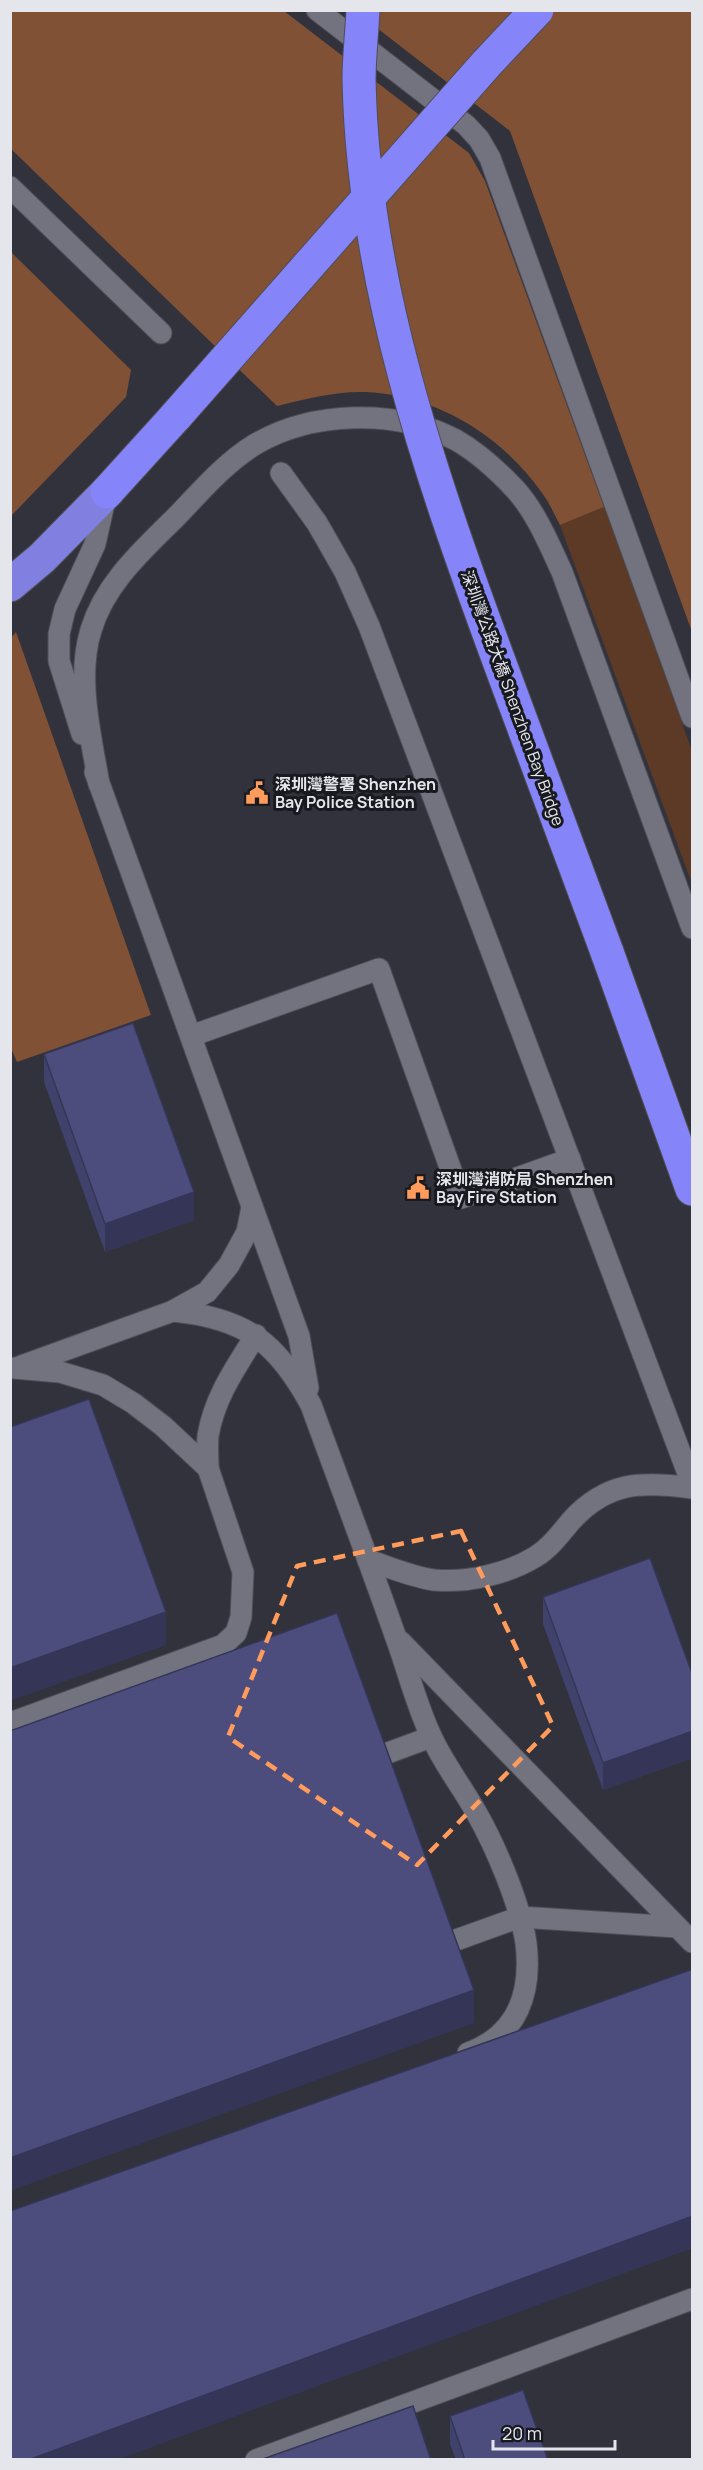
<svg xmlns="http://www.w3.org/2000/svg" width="703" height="2470" font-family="Manrope,'Noto Sans SC',sans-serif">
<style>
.green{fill:#5c3a25}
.forest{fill:#805134}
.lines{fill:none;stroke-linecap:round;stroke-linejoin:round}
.service-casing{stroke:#4e4e57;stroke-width:23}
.trunk-casing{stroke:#4e4e57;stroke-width:35}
.motorway-casing{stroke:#4e4e57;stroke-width:35}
.service{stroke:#72737f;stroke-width:21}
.trunk{stroke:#8180e0;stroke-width:33}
.motorway{stroke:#8584f8;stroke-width:33}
.motorway-bridge-casing{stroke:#4e4e57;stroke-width:35;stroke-linecap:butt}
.motorway-bridge{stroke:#8584f8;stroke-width:33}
.wall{fill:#41426b}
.shaded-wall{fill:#353657}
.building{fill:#4c4d7c;stroke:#353657;stroke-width:1.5}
.marked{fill:none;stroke:#ff9b5b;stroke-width:4.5;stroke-dasharray:12 8;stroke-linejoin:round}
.labels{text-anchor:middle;stroke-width:6;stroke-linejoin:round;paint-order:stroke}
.street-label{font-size:16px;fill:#e5e6ec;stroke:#191a1f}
.poi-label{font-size:16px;font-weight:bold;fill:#e5e6ec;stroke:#191a1f;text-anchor:start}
</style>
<rect width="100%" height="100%" fill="#31323c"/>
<path class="green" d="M604 507 692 751V884L560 525Z"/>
<g class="forest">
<path d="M10 11H284L469 153 485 181 604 507 560 525C554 514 549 502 542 493 501 435 438 396 366 392 336 391 306 399 277 406L11 149Z"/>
<path d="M355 11H692V632L510 131Z"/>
<path d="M11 252 131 370 126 397 11 516Z"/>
<path d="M16 632 151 1015 17 1062 10 1046V639Z"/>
</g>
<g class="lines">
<g class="service-casing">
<g id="service">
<path d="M317 10 466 125 479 139 490 158 692 717"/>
<path d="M10 187 161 333"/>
<path d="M281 473 317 523 345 572 369 626 692 1484"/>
<path d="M82 734 59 661V634L65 609 95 544 106 495"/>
<path d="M95 772 299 1336 308 1388"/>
<path d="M99 784C91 737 76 677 91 630 105 583 143 550 177 516 201 491 225 463 254 445 311 411 396 408 456 440 477 452 498 471 515 489 536 512 549 544 562 572L692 928"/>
<path d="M191 1036 379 969 461 1198 570 1159"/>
<path d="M173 1311C245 1318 277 1342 311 1405 339 1482 368 1558 395 1635 407 1667 417 1708 432 1738 444 1764 462 1787 476 1812 496 1847 520 1904 526 1943 532 1993 518 2035 468 2053"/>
<path d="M21 1366 173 1311 207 1292 229 1265 247 1232 252 1207"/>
<path d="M208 1468C208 1457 207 1446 208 1436 214 1398 236 1367 256 1335"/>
<path d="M368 1560C389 1567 412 1577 434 1580 467 1583 507 1574 535 1557 550 1548 560 1534 571 1521 607 1481 643 1481 692 1488"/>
<path d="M401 1642 692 1942"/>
<path d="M10 1723 223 1645 236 1633 241 1617 243 1572 208 1468 163 1426 133 1403 103 1385 60 1372 14 1368"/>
<path d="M377 1757 431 1737"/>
<path d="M445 1944 520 1917 677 1927"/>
<path d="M256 2460 692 2299"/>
</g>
</g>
<g class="trunk-casing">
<path id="trunk" d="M10 585 42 558 107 492"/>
</g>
<g class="motorway-casing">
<g id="motorway">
<path d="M107 492 176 416"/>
<path d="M607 952 692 1189"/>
</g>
</g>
<use href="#service" class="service"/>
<use href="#trunk" class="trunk"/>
<use href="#motorway" class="motorway"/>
<g class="motorway-bridge-casing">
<g id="motorway-bridge">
<path d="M363 10C362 33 359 57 359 79 363 281 430 474 499 661 535 758 571 855 607 952"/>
<path d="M176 416 487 63 537 10"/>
</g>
</g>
<use href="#motorway-bridge" class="motorway-bridge"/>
</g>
<g class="wall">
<path d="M44 1054 194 1220 105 1252 44 1082Z"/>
<path d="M543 1597 693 1676V1758L603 1790 543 1624Z"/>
<path d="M450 2416 548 2460H456L450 2444Z"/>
</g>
<g class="shaded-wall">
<path d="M194 1192V1220L105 1252V1224Z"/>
<path d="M166 1612V1645L10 1701V1668Z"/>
<path d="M693 1731V1758L603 1790V1763Z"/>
<path d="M474 1990V2023L10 2191V2158Z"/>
<path d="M693 2216V2248L117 2460H28Z"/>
</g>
<g class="building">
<path d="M133 1023 194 1192 105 1224 44 1054Z"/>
<path d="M89 1399 166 1612 10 1668V1427Z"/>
<path d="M650 1558 693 1676V1731L603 1763 543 1597Z"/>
<path d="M337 1613 474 1990 10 2158V1731Z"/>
<path d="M693 1969V2216L28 2460H10V2211Z"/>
<path d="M523 2390 548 2460H465L450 2416Z"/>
<path d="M413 2406 431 2460H260Z"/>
</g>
<path class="marked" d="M461 1531 553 1726 417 1865 228 1737 297 1566Z"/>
<defs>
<g id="civic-bare" transform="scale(1.8)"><path d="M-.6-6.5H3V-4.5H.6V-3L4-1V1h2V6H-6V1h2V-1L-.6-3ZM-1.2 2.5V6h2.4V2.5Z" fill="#ff9b5b" stroke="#191a1f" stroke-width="2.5" paint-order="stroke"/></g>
</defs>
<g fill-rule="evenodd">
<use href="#civic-bare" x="257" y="793"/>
<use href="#civic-bare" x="418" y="1188"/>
</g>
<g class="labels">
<g class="street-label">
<text transform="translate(513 698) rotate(70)" y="6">深圳灣公路大橋 Shenzhen Bay Bridge</text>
</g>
<g class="poi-label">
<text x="275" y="790">深圳灣警署 Shenzhen<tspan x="275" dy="18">Bay Police Station</tspan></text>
<text x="436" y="1185">深圳灣消防局 Shenzhen<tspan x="436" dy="18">Bay Fire Station</tspan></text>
</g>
</g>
<rect width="703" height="2470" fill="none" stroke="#e5e6ec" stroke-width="24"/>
<path d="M493 2440v9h122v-9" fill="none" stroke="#e5e6ec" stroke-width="3"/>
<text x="502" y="2440" font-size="18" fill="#e5e6ec" stroke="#191a1f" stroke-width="4.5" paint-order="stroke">20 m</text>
</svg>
